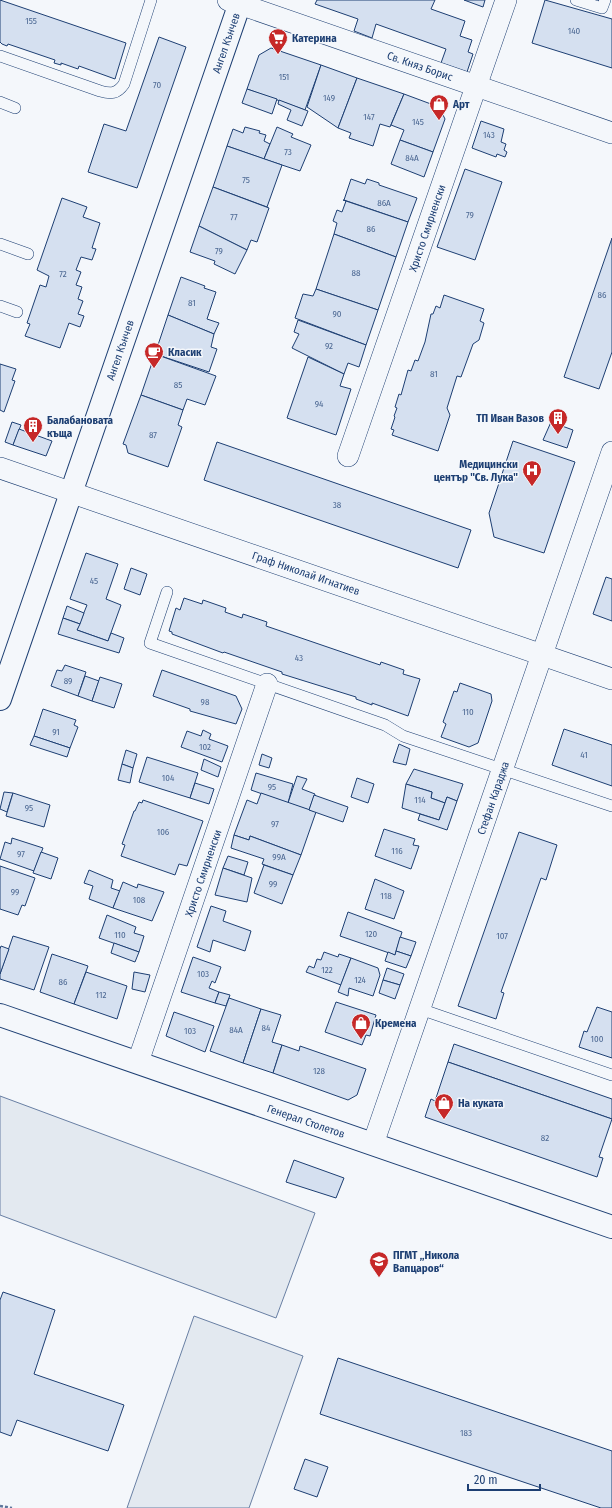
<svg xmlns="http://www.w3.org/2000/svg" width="612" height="1508" font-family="'Fira Sans Condensed',sans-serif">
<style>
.green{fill:#e3e9f0;stroke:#687fa3}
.building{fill:#d5e0f0;stroke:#1d3f73}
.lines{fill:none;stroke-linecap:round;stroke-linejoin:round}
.lane-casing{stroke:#1d3f73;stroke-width:12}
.street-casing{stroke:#1d3f73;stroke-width:22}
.secondary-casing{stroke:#1d3f73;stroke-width:24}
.path{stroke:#5e769c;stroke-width:2.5;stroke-dasharray:3 2;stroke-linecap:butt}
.lane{stroke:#f4f7fb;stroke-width:11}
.street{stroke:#f4f7fb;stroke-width:21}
.secondary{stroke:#f4f7fb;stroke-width:22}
.labels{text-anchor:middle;stroke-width:3;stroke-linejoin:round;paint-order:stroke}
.number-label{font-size:9px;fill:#4b6792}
.poi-label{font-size:11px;font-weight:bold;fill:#1d3f73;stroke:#f4f7fb;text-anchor:start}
.street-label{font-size:11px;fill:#1d3f73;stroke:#f4f7fb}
</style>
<rect width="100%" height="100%" fill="#f4f7fb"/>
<g class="green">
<path d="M0 1096 315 1213 276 1318 0 1215Z"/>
<path d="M194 1316 303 1356 249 1508H127Z"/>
</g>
<g class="building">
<path d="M0 0 126 43 115 79 79 66 78 69 61 63V65L54 63 55 60 8 44 7 46 2 44 0 42Z"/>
<path d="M317 0H435L431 9 465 21 460 36 472 40 468 52 473 54 467 72 441 63 446 49 376 24 372 38 354 31 358 19 315 4Z"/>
<path d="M464 0H485L483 7Z"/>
<path d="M545 0 612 19V68L532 43Z"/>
<path d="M159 37 186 47 137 188 88 172 104 124 126 131Z"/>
<path d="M271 48 321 65 305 110 247 89 259 55Z"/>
<path d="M321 65 357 78 338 128 307 107Z"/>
<path d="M357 78 404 94 390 127 380 124 373 146 349 138 351 133 338 128Z"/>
<path d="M247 89 277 99 272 114 242 103Z"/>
<path d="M404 94 439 107 445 119 433 152 400 140 404 130 391 125Z"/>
<path d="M279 100 308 111 302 126 287 120 291 110 278 104Z"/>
<path d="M481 121 504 129 501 142 506 144 504 150 507 152 505 157 497 154 496 157 472 148Z"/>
<path d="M245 127 260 131 259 133 266 135 264 141 270 144 264 159 227 146 233 129 243 133Z"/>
<path d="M277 127 293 134 291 137 311 145 300 171 264 159Z"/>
<path d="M400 140 433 152 424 177 391 164Z"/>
<path d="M227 146 282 165 267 207 213 187Z"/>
<path d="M465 169 502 182 475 260 437 247Z"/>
<path d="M351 179 365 184 367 179 379 183V185L417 198 408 222 344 200Z"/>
<path d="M213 187 269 208 257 242 251 240 247 250 199 226Z"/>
<path d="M62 198 87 207 83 217 100 223 92 248 96 249 92 260 81 257 76 270 81 272 76 285 82 287 78 299 83 301 78 314 84 316 80 327 69 323 60 348 25 336 30 324 27 323 40 285 46 287 49 276 37 270Z"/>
<path d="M343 200 408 222 396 257 334 234 337 223 333 221 337 210 342 212 346 201Z"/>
<path d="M199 226 247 250 235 274 214 264 215 261 190 252Z"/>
<path d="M334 234 396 257 378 310 316 289Z"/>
<path d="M612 238V352L599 389 564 377Z"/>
<path d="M181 277 205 286 204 288 216 292 207 319 219 323 214 334 168 315Z"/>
<path d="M316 289 378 310 366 345 295 318 303 294 313 296Z"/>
<path d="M444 295 484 309 480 321 484 323 479 340 473 344 461 377 457 376 447 408 450 415 438 451 392 435 394 430 391 429 395 417 394 416 397 408 395 407 399 394 401 395 408 370 411 371 415 360 418 361 425 342 431 314H433L436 306 440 308Z"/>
<path d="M168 315 214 334 211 347 217 349 209 372 155 354Z"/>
<path d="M298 320 366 345 359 367 348 363 344 374 292 348 299 334 294 332Z"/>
<path d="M155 354 216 376 205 405 187 399 183 410 141 395Z"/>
<path d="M308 357 344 374 340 386 351 389 336 435 287 418Z"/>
<path d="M0 364 16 369 12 380 15 381 4 412 0 410Z"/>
<path d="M141 395 183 410 178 425 182 427 168 467 128 453 126 445 123 444Z"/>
<path d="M12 422 21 425 13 445 5 442Z"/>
<path d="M551 422 573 430 567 448 543 440Z"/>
<path d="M19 429 52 441 46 456 13 445Z"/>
<path d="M513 441 575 462 544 553 494 537 489 513Z"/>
<path d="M217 442 471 530 458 568 204 480Z"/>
<path d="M86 553 118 564 106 599 121 605 108 641 77 630 87 605 70 599Z"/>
<path d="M131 568 147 574 140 595 124 589Z"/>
<path d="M606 577 612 579V621L593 614Z"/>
<path d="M184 598 202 604 203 600 226 608 225 612 242 618 243 614 267 622 266 626 380 665 381 662 404 670 403 674 420 679 408 716 372 703V705L356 699V697L282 674V672L224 652 223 653 172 634V632L169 631 176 608 180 610Z"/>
<path d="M67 606 84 613 80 624 63 618Z"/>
<path d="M63 618 80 624 77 630 108 641 111 633 124 638 119 653 58 634Z"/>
<path d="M65 665 86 672 78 696 51 686 57 670 62 671Z"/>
<path d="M162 670 236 696 242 709 236 724 190 711V709L153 696Z"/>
<path d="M85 676 99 681 92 701 78 696Z"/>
<path d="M100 677 122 684 114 708 92 701Z"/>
<path d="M460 683 491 694 492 701 478 743 469 747 441 737 446 724 443 722 454 691 457 692Z"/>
<path d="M43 709 76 720 74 725 78 727 70 748 34 736Z"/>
<path d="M564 729 612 745V786L552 765Z"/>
<path d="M203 730 211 734 209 739 228 746 222 762 181 747 187 731 201 736Z"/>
<path d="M34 736 70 748 67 757 30 745Z"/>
<path d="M399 744 410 749 406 765 393 762Z"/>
<path d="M126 750 137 754 133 768 122 764Z"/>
<path d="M262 754 272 758 269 768 259 765Z"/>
<path d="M147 757 198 773 190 798 139 782Z"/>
<path d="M204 759 221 767 218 777 201 770Z"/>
<path d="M122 764 133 768 130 783 118 780Z"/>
<path d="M414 769 463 784 457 801 447 797 445 803 431 798 432 792 406 784Z"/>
<path d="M256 773 293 784 288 803 251 790Z"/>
<path d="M297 776 307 779 302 789 315 794 309 810 288 803Z"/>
<path d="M357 778 374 784 368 803 351 797Z"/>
<path d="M195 783 214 789 209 804 190 798Z"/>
<path d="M406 784 432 792 431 798 445 803 439 820 402 808Z"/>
<path d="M4 792 13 793 7 812 0 809Z"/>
<path d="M13 793 50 805 44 827 6 816Z"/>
<path d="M261 793 316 812 301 855 250 836 249 840 234 835 247 800 257 804Z"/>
<path d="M314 795 348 807 343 822 309 810Z"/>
<path d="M447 797 457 801 447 830 418 820 420 814 439 820Z"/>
<path d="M143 800 203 821 187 866 179 864 175 875 121 856 125 845 122 844 134 811H135L139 802 142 803Z"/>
<path d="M384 829 415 839 413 845 419 846 411 869 375 856Z"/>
<path d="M519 832 557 845 546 880 541 878 501 992 504 993 496 1019 458 1006Z"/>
<path d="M234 835 249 840 250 836 301 855 293 875 262 864 264 859 231 848Z"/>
<path d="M12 838 43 848 34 871 0 859 5 842 11 844Z"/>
<path d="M41 852 58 858 51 879 33 873Z"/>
<path d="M228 856 248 862 244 875 223 868Z"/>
<path d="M264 865 293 875 282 904 254 893Z"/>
<path d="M0 866 35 878 25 906 22 905 18 915 0 909Z"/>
<path d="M223 868 252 878 247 902 215 895Z"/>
<path d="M89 870 113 880 111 888 120 891 113 908 89 899 93 886 84 883Z"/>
<path d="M375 879 404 891 394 919 365 909Z"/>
<path d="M123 882 137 888 138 884 164 892 152 921 113 908Z"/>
<path d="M211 906 226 911 223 921 251 931 245 951 213 940 210 952 197 947Z"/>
<path d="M348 912 402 932 395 955 340 936Z"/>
<path d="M107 915 136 927 134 933 144 936 139 952 99 938Z"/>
<path d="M13 936 49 947 34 990 0 979V974Z"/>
<path d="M400 937 416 942 411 956 396 951Z"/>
<path d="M114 943 139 952 135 962 111 953Z"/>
<path d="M1 946 9 949 0 974V949Z"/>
<path d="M396 951 411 956 406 968 385 961 388 952 395 955Z"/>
<path d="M324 952 338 957 339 954 351 958 341 985 306 972 309 966 314 968 317 959 321 960Z"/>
<path d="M52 954 88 966 74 1004 40 992Z"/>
<path d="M193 957 221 967 215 983 212 981 209 988 219 992 215 1003 181 992Z"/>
<path d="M351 958 378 968 380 975 373 996 349 988 348 996 338 992Z"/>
<path d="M387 968 404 974 400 985 383 980Z"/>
<path d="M86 972 127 986 117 1019 74 1004Z"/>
<path d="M134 972 150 975 145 992 132 989Z"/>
<path d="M383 980 400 985 395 999 379 993Z"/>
<path d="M219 992 230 995 226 1006 215 1003Z"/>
<path d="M229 998 261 1009 243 1063 210 1051Z"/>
<path d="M336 1002 376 1015 370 1036 366 1035 362 1045 325 1032Z"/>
<path d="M597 1007 612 1012V1058L579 1047 584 1031 587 1032Z"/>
<path d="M261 1009 281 1015 272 1042 282 1045 273 1073 243 1063Z"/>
<path d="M174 1012 214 1026 205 1052 166 1036Z"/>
<path d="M454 1044 612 1099V1119L448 1062Z"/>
<path d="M282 1045 299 1051 300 1046 366 1069 357 1095 348 1100 273 1073Z"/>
<path d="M448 1062 612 1119 599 1157 603 1158 597 1177 425 1117 431 1099 435 1101Z"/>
<path d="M294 1160 344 1178 336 1198 286 1182Z"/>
<path d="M3 1292 55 1310 34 1374 124 1405 108 1451 17 1420 11 1436 0 1432V1300Z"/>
<path d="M338 1358 612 1451V1508H601L320 1414Z"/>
<path d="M305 1459 328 1467 317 1497 294 1489Z"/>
</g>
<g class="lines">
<g class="lane-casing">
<g id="lane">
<path d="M576 0 602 8 605 0"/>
<path d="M0 56 100 91C111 94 117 94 124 84L151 0"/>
<path d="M0 102 15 108"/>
<path d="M0 244 28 254"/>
<path d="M0 306 17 312"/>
<path d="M167 592 150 643 385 725 403 736 612 806"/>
<path d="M420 1009 612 1075"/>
</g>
</g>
<g class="street-casing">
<g id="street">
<path d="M228 0 612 133"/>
<path d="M348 456 506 0"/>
<path d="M0 468 612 679"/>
<path d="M138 1062 267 684"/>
<path d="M373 1144 612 452"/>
</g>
</g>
<g class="secondary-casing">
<g id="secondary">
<path d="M0 699 241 0"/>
<path d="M0 1015 612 1227"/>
</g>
</g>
<path class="path" d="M0 1506 12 1508"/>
<use href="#lane" class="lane"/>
<use href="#street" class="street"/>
<use href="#secondary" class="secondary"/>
</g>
<defs>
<g id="supermarket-pin" transform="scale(1)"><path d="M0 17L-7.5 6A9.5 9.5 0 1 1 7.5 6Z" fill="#c62828" stroke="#f4f7fb"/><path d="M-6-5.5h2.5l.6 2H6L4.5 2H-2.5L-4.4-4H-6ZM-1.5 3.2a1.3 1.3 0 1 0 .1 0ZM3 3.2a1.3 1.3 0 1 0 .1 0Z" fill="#fff"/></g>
<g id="shop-pin" transform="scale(1)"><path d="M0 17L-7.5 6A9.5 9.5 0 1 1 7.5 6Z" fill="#c62828" stroke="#f4f7fb"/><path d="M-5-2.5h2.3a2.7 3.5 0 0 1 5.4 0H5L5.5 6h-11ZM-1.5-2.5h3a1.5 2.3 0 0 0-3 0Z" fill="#fff"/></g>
<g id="cafe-pin" transform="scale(1)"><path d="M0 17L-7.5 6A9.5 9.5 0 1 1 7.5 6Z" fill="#c62828" stroke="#f4f7fb"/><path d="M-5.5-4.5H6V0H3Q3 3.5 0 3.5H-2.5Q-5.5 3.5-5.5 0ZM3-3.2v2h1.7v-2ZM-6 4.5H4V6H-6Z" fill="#fff"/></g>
<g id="building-pin" transform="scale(1)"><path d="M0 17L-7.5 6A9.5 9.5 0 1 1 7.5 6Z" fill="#c62828" stroke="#f4f7fb"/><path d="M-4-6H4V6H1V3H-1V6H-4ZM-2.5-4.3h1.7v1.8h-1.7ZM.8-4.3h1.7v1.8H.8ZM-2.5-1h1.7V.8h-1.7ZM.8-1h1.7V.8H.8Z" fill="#fff"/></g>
<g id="hospital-pin" transform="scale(1)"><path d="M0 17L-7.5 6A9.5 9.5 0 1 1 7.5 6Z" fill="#c62828" stroke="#f4f7fb"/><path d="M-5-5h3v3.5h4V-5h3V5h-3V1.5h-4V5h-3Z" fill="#fff"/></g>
<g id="school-pin" transform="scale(1)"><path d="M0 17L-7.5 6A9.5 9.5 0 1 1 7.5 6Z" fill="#c62828" stroke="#f4f7fb"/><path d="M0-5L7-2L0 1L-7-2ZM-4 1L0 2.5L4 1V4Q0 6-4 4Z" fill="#fff"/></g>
</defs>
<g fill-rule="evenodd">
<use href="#supermarket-pin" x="278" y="38"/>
<use href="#shop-pin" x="439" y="104"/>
<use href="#cafe-pin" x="154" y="352"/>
<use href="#building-pin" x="558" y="418"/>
<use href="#building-pin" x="33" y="426"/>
<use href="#hospital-pin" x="532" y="470"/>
<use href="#shop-pin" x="361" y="1023"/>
<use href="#shop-pin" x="444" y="1103"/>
<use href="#school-pin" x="379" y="1261"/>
</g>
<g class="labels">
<g class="number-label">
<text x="31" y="24">155</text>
<text x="574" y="34">140</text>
<text x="284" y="80">151</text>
<text x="157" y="88">70</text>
<text x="329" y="101">149</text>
<text x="369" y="120">147</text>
<text x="418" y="125">145</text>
<text x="489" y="138">143</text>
<text x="288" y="155">73</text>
<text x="412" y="161">84A</text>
<text x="246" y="183">75</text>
<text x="384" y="206">86A</text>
<text x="470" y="218">79</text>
<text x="234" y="220">77</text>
<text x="371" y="232">86</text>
<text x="219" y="254">79</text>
<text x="356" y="276">88</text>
<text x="63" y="277">72</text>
<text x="602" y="298">86</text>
<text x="192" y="306">81</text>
<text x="337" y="317">90</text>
<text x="329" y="349">92</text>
<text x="434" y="377">81</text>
<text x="178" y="388">85</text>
<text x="319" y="407">94</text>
<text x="153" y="438">87</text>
<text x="337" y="508">38</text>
<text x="94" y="584">45</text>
<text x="299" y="661">43</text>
<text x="68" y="684">89</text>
<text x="205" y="705">98</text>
<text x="468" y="715">110</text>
<text x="56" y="735">91</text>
<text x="205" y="750">102</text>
<text x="584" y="758">41</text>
<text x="168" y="781">104</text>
<text x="272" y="790">95</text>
<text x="420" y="803">114</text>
<text x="29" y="811">95</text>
<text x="275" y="827">97</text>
<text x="163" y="835">106</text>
<text x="397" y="854">116</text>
<text x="21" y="857">97</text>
<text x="279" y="860">99A</text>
<text x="273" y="887">99</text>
<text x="15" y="895">99</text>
<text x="386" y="899">118</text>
<text x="139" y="903">108</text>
<text x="371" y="937">120</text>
<text x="120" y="938">110</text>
<text x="502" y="939">107</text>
<text x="327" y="973">122</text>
<text x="203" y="977">103</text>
<text x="360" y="983">124</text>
<text x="63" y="985">86</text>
<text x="101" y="998">112</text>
<text x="266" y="1031">84</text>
<text x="236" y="1033">84A</text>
<text x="190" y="1034">103</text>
<text x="597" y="1042">100</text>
<text x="319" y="1074">128</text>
<text x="545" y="1141">82</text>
<text x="466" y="1436">183</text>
</g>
<g class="poi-label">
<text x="292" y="42">Катерина</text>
<text x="453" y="108">Арт</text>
<text x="168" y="356">Класик</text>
<text x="544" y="422" text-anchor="end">ТП Иван Вазов</text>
<text x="47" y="424">Балабановата<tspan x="47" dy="13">къща</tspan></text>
<text x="518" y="468" text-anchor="end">Медицински<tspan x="518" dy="13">център "Св. Лука"</tspan></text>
<text x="375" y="1027">Кремена</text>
<text x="458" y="1107">На куката</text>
<text x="393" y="1259">ПГМТ „Никола<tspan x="393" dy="13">Вапцаров“</tspan></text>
</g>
<g class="street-label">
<text transform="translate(226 43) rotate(-71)" y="4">Ангел Кънчев</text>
<text transform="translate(420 66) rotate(19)" y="4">Св. Княз Борис</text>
<text transform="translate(427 228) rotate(-71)" y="4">Христо Смирненски</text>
<text transform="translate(120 350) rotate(-71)" y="4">Ангел Кънчев</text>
<text transform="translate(306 573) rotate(19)" y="4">Граф Николай Игнатиев</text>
<text transform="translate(493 798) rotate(-71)" y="4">Стефан Караджа</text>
<text transform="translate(203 873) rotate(-71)" y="4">Христо Смирненски</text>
<text transform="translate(306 1121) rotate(19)" y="4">Генерал Столетов</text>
</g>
</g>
<path d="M468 1484v6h72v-6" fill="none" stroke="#1d3f73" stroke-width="2"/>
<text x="474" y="1484" font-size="12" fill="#1d3f73" stroke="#f4f7fb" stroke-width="3" paint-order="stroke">20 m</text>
</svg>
